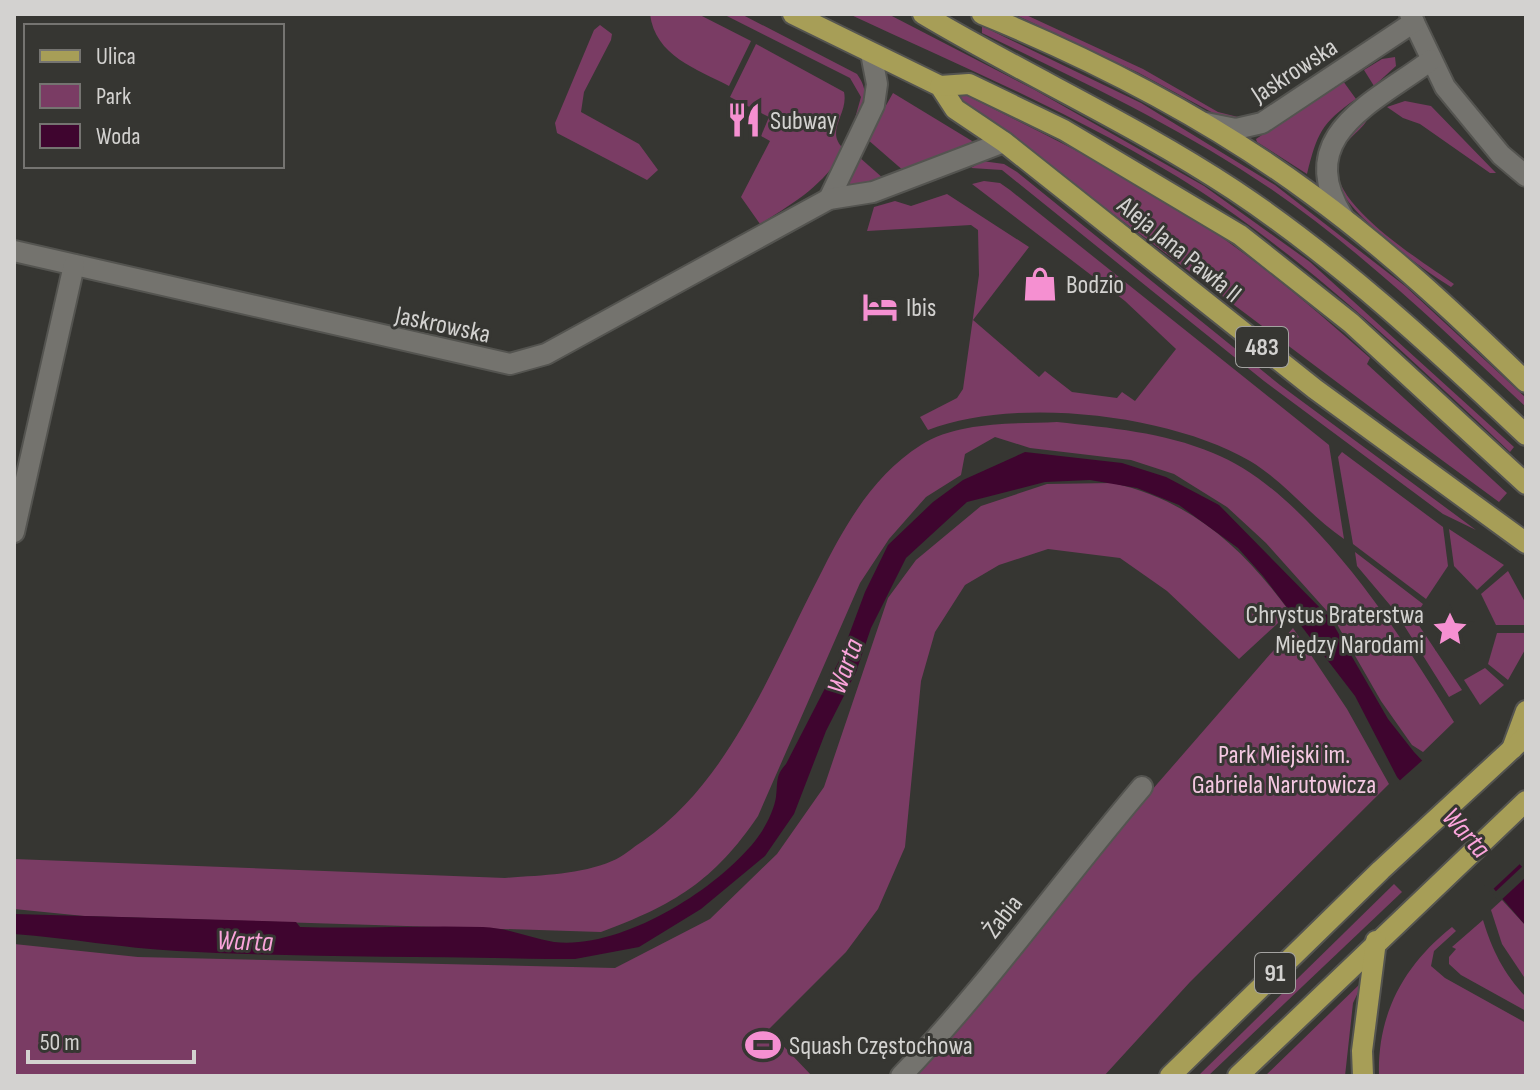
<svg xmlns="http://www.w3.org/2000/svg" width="1540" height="1090" font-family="'Sofia Sans Condensed',sans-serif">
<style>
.green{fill:#7a3c64}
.water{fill:#3f052f}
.pier{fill:#363632}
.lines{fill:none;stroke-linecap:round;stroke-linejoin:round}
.minor-casing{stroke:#545450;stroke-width:24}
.primary-casing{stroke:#545450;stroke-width:24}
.minor{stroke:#74736e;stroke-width:20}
.primary{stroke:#a79e57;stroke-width:20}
.labels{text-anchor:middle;stroke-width:6;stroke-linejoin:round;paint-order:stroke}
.shield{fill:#363632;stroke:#a4a3a1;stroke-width:2}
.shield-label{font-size:24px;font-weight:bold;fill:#d3d2d0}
.street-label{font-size:26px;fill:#d3d2d0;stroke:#363632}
.poi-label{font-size:26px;fill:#d3d2d0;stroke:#363632;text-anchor:start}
.park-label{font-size:26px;fill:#f4c7e1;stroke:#363632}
.water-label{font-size:28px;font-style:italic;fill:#fba4db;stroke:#363632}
</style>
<rect width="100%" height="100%" fill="#363632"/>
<g class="green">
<path d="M650 14H698L751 41 729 86C697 69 655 56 650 14Z"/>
<path d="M723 14H741L857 74C872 95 863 109 852 129L861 97 850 78Z"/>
<path d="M849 14H888L1035 90 1204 186 1310 262 1514 447 1510 452C1411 359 1314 266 1200 191 1090 120 967 69 849 14Z"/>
<path d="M1014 14H1024L1143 69 1218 112 1238 117 1253 115 1238 120 1215 114 1139 73Z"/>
<path d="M600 25 612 34 611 40 584 92 581 112 639 144 658 170 647 180 557 133 555 123 594 30Z"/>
<path d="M982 26 1141 103 1275 185 1405 286 1526 398V407C1444 331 1364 253 1271 189 1180 127 1081 81 982 33Z"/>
<path d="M756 44 844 92C849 114 823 132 845 150 821 187 797 201 760 224L741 197 770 141 761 136 769 117 730 97Z"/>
<path d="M1395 57 1396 66 1374 86 1364 70 1382 59Z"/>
<path d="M1343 81 1356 99C1321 123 1317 134 1307 174L1257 142 1256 139Z"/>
<path d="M958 91C1041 133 1126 173 1204 225 1263 265 1317 311 1370 358L1367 364 1507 493 1499 502C1316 369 1137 230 955 96Z"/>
<path d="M893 93 972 141 970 146 905 172 867 139Z"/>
<path d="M1405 101 1431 106 1496 173H1490L1420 124 1403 118 1387 107Z"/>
<path d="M1367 119C1365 129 1341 140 1337 161 1328 204 1422 261 1454 284L1451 287C1426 272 1404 254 1382 235 1338 198 1308 161 1367 119Z"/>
<path d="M859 157 884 179 862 188H850L849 179Z"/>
<path d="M982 161 1004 164 1017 172 1280 385 1476 530 1443 514 1264 381 1002 170 971 168Z"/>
<path d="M984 181 1000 183 1010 190 1329 445 1344 539C1310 516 1285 482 1250 461 1170 414 1015 396 928 430L920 417 957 398 963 389 979 275 978 230 971 225 867 231 874 207 895 201 911 206 947 194 1029 247 973 320 1039 377 1045 371 1072 392 1117 398 1122 392 1135 401 1176 349 1125 301 972 184Z"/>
<path d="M1057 422C1110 428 1163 432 1213 453 1309 491 1401 635 1454 722L1423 752 1412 745 1381 701 1334 619 1266 543 1227 507 1174 474 1131 460 1030 448 995 437 965 454 961 475 926 497 889 539 860 583 758 816C714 881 674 905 601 932L84 916 14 909V859L505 878C540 875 580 875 612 861 623 857 633 847 643 841 730 781 771 669 819 577 844 527 872 476 921 445 958 421 1016 424 1057 422Z"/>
<path d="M1342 452 1443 527 1448 566 1426 599 1353 544 1338 457Z"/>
<path d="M1113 483C1192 501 1243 548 1290 612L1239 659 1167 591 1120 558 1048 549 999 565 965 585 935 632 921 681 905 847 878 909 846 952 768 1030 812 1076H14V944L138 957 615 968 710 919 777 854 824 787 888 598 916 560 981 506 1047 484Z"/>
<path d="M1449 529 1504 565 1477 590 1454 566Z"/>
<path d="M1355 552 1423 604 1414 618 1462 690 1449 697 1395 611 1357 566Z"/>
<path d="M1508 571 1525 602 1526 625H1496L1481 594Z"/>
<path d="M1293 628 1347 709 1389 784 1190 982 1104 1076H915L1077 876Z"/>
<path d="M1497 633H1526V648L1508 680 1488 664Z"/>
<path d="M1485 668 1504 685 1480 705 1464 680Z"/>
<path d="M1394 884 1402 892 1208 1076H1198Z"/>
<path d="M1502 900 1526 926V980L1502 944 1491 910Z"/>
<path d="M1483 920C1492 950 1504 974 1526 997V1011L1461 975 1449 964V957L1456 949 1452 947Z"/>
<path d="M1452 927 1456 931 1434 951 1431 966 1445 978 1526 1023V1076H1379C1377 1014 1404 965 1452 927Z"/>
<path d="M1364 980 1353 1003 1345 1076H1265Z"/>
</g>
<path class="water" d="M1025 452 1122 463 1166 477 1219 505 1329 617 1388 719 1414 752 1526 871V926L1397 777 1355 696 1263 576 1238 548 1179 505 1137 488 1090 480 1045 482 967 502 906 558 871 628 856 672 826 731 794 814 765 856 701 909 639 947 575 959H549C426 956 301 958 177 951 122 948 69 938 14 934V914L296 922 300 927C361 929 422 925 483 927 509 928 529 938 554 942 620 950 715 891 755 841 764 830 774 811 776 797 778 782 775 776 786 764L840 659 865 592 888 545 933 502 963 480Z"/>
<g class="pier">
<path d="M1425 758 1522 862 1490 892 1397 783Z"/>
<path d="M1525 864 1526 877 1499 902 1493 894Z"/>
</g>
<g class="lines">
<g class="minor-casing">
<g id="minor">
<path d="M1410 14 1445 87 1501 155 1526 176"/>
<path d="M1206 123 1236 129 1262 123 1414 22"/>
<path d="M829 199 874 105 877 84 871 53"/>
<path d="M1343 217C1292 135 1374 103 1431 60"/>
<path d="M14 251 510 364 546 354 829 199 873 192 1004 142"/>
<path d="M14 532 74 265"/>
<path d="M901 1076C987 987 1061 882 1142 787"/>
</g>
</g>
<g class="primary-casing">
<g id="primary">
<path d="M793 14 940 86 955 109 1004 142 1315 389 1526 543"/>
<path d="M923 14C1025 75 1134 124 1234 190 1339 260 1434 348 1526 435"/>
<path d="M982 14C1097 61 1211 120 1311 194 1388 250 1458 316 1526 382"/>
<path d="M940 86 969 84 1064 130 1240 235 1351 323 1526 484"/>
<path d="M1512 749 1526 711"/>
<path d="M1170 1076 1381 870 1526 736"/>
<path d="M1238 1076 1526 801"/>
<path d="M1363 1076 1362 1051 1376 941"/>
</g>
</g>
<use href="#minor" class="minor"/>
<use href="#primary" class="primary"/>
</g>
<defs>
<g id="restaurant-bare" transform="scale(2.76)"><path d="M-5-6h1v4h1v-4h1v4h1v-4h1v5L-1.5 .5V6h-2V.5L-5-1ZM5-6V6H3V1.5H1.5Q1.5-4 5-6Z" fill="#f590d1" stroke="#363632" stroke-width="2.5" paint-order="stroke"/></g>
<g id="shop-bare" transform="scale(2.76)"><path d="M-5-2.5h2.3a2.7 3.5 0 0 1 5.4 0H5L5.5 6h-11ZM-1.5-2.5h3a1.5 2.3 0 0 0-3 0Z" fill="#f590d1" stroke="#363632" stroke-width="2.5" paint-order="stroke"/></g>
<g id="hotel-bare" transform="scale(2.76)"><path d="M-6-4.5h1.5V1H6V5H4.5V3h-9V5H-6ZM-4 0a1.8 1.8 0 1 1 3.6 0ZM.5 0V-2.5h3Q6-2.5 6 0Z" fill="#f590d1" stroke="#363632" stroke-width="2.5" paint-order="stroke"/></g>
<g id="sight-bare" transform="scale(2.76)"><path d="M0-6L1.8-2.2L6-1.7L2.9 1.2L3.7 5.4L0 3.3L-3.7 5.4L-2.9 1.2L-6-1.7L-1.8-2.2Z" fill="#f590d1" stroke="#363632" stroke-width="2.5" paint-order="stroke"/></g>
<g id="stadium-bare" transform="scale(2.76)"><path d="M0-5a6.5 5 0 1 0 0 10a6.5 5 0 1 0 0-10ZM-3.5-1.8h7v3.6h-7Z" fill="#f590d1" stroke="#363632" stroke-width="2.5" paint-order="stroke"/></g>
</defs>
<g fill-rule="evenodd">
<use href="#restaurant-bare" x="744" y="120"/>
<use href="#shop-bare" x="1040" y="284"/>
<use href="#hotel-bare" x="880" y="307"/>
<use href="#sight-bare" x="1450" y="629"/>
<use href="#stadium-bare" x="763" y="1045"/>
</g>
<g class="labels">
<g class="shield">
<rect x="1236" y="327" width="52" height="40" rx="6"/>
<rect x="1255" y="953" width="40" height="40" rx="6"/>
</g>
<g class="shield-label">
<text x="1262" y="355">483</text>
<text x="1275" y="981">91</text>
</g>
<g class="street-label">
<text transform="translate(1294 70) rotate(-33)" y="9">Jaskrowska</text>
<text transform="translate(1180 249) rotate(39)" y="9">Aleja Jana Pawła II</text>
<text transform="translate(443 324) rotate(12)" y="9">Jaskrowska</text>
<text transform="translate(1002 916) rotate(-52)" y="9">Żabia</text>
</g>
<g class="poi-label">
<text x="770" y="129">Subway</text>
<text x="1066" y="293">Bodzio</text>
<text x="906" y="316">Ibis</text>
<text x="1424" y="623" text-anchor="end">Chrystus Braterstwa<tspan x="1424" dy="30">Między Narodami</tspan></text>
<text x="789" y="1054">Squash Częstochowa</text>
</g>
<g class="park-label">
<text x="1284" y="763">Park Miejski im.<tspan x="1284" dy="30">Gabriela Narutowicza</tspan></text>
</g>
<g class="water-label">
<text transform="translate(844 666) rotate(-70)" y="10">Warta</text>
<text transform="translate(1467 832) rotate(48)" y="10">Warta</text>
<text transform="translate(245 940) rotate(2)" y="10">Warta</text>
</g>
</g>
<rect width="1540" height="1090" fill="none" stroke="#d3d2d0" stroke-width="32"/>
<rect x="24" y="24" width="260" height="144" fill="#363632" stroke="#757471" stroke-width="2"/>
<rect x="40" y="50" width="40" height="12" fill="#a79e57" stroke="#757471" stroke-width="2"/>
<text x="96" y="64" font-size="24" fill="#d3d2d0">Ulica</text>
<rect x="40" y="84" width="40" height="24" fill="#7a3c64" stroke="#757471" stroke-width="2"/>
<text x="96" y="104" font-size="24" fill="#d3d2d0">Park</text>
<rect x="40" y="124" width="40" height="24" fill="#3f052f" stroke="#757471" stroke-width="2"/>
<text x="96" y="144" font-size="24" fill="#d3d2d0">Woda</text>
<path d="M28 1050v12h166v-12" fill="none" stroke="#d3d2d0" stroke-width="4"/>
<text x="40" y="1050" font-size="24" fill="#d3d2d0" stroke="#363632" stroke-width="6" paint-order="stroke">50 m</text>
</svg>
